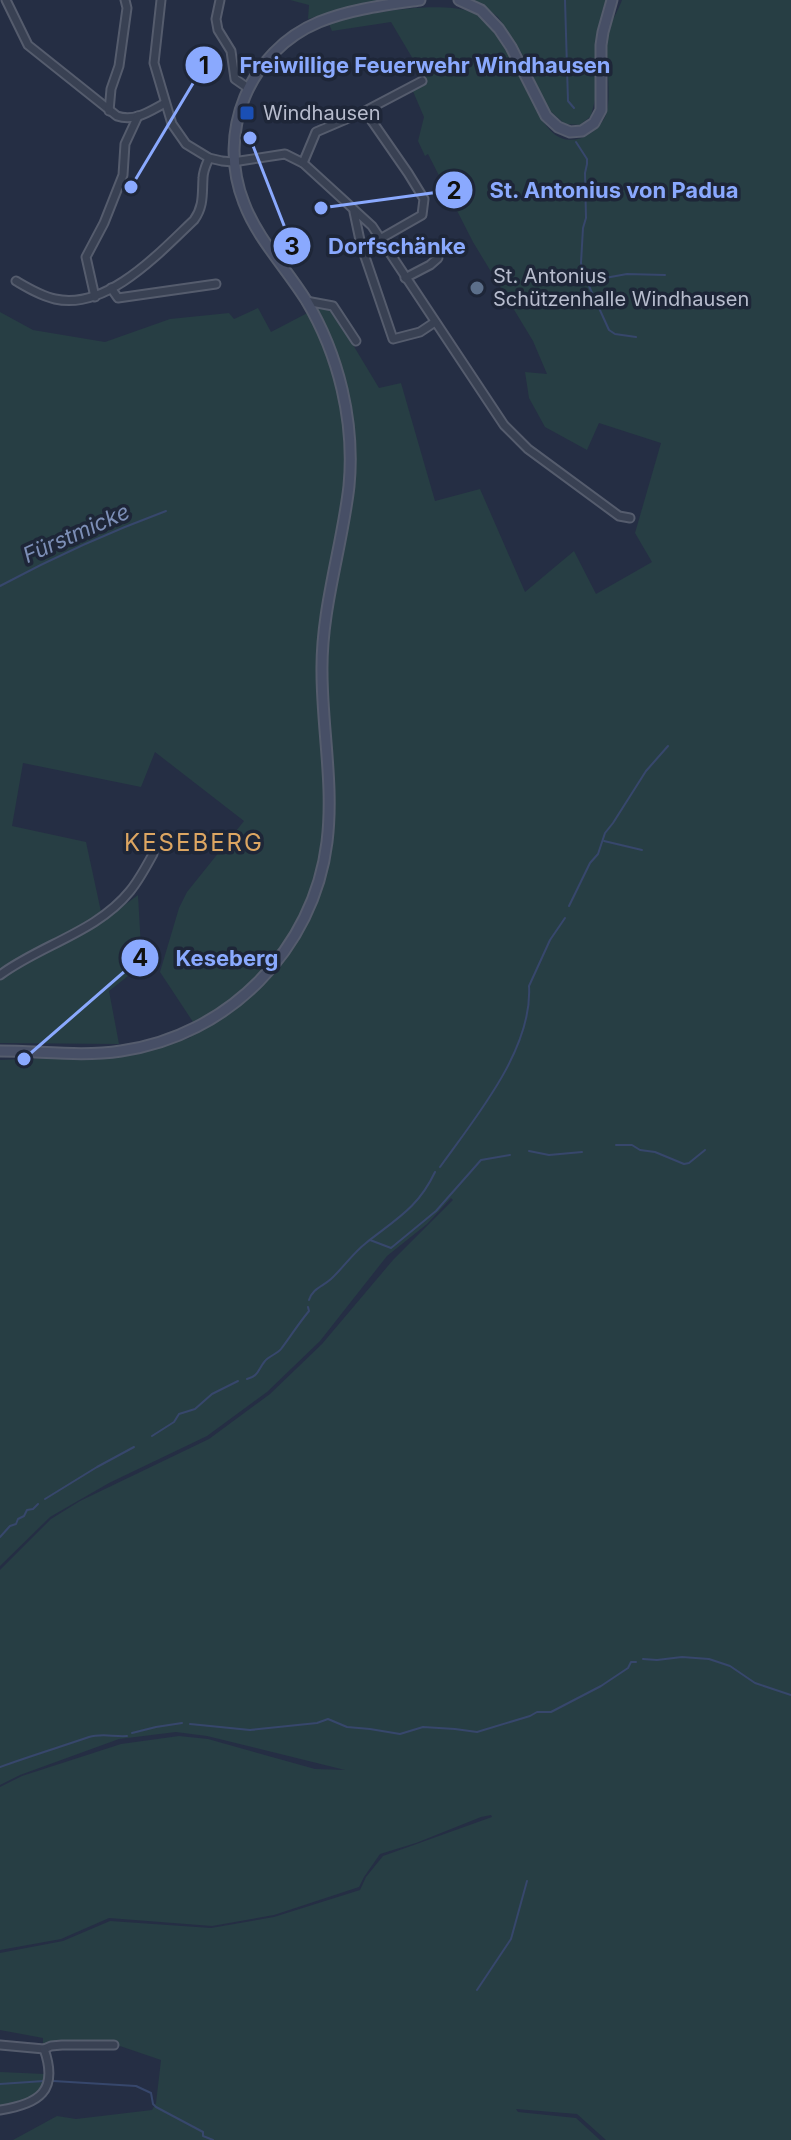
<svg xmlns="http://www.w3.org/2000/svg" width="791" height="2140" font-family="Inter,sans-serif">
<style>
.green{fill:#273e44}
.lines{fill:none;stroke-linecap:round;stroke-linejoin:round}
.stream{stroke:#37476c;stroke-width:2}
.street-casing{stroke:#555c6d;stroke-width:11}
.secondary-casing{stroke:#555c6d;stroke-width:13}
.street{stroke:#394153;stroke-width:7}
.secondary{stroke:#474f66;stroke-width:9}
.transit-dot{fill:#1a4fb4;stroke:#1e2638;stroke-width:3}
.service-dot{fill:#5c6f8a;stroke:#1e2638;stroke-width:3}
.labels{text-anchor:middle;stroke-width:7;stroke-linejoin:round;paint-order:stroke}
.poi-label{font-size:20px;fill:#b7bccd;stroke:#1e2638;text-anchor:start}
.water-label{font-size:22px;font-style:italic;fill:#7c8eb6;stroke:#1e2638}
.quarter-label{font-size:24px;letter-spacing:2px;fill:#dda662;stroke:#1e2638}
.leader{fill:none;stroke:#8aa9fe;stroke-width:3}
.callout-dot{fill:#8aa9fe;stroke:#1e2638;stroke-width:3}
.mark-label{font-size:24px;text-anchor:middle;font-weight:bold;fill:#111}
.callout-label{font-size:22px;text-anchor:middle;font-weight:bold;fill:#8aa9fe;stroke:#1e2638;stroke-width:7;stroke-linejoin:round;paint-order:stroke}
</style>
<rect width="100%" height="100%" fill="#252e44"/>
<g class="green">
<path d="M290 0H391L331 12 308 19 309 5Z"/>
<path d="M474 0H606L603 9 596 51 595 100 591 116 580 125 565 124 549 110 521 52 498 17Z"/>
<path d="M622 0H791V2140H606L577 2114 516 2109 518 2112 576 2118 600 2140H13L57 2116 76 2119 152 2110 156 2103 161 2060 114 2044 43 2043V2038L0 2030V1953L63 1941 110 1921 211 1928 274 1917 360 1890 366 1877 383 1856 492 1817 491 1815 481 1817 416 1843 380 1854 364 1877 359 1887 274 1915 212 1926 109 1918 61 1939 0 1950V1787L22 1776 121 1744 179 1736 208 1739 315 1769 345 1770 207 1736 176 1732 119 1739 20 1775 0 1785V1570L51 1519 80 1501 209 1439 270 1394 322 1344 393 1260 453 1200 451 1198 427 1224 387 1256 320 1341 267 1392 207 1436 109 1483 50 1517 0 1566V1060L79 1057 142 1051 190 1038 195 1025 160 972 179 908 187 892 244 821 155 752 141 787 23 763 12 826 86 842 103 921 138 895 142 965 109 991 119 1044 0 1043V312L33 330 105 342 170 319 229 313 234 319 258 308 271 332 315 309 332 310 379 388 401 383 435 501 480 489 525 592 574 551 596 594 652 562 635 533 661 443 599 423 587 450 545 427 529 398 525 372 547 374 533 341 473 242 428 154 425 156 418 141 424 117 412 89 426 81 391 22 332 31 328 22C369 14 434 0 472 12 498 25 519 77 533 103 538 113 544 125 553 133 570 148 594 136 604 119 614 103 604 55 608 34 610 23 618 11 622 0Z"/>
<path d="M0 2072 45 2074C45 2100 21 2105 0 2109Z"/>
</g>
<g class="lines">
<g class="stream">
<path d="M565 0 568 101 574 108"/>
<path d="M576 142 587 159V164L585 173 586 218 583 228 581 263 584 275 609 330 615 334 636 337"/>
<path d="M584 271 595 273 605 278 627 274 665 275"/>
<path d="M0 586C54 557 109 532 166 511"/>
<path d="M604 841 642 850"/>
<path d="M569 906 590 863 598 854 605 833 613 823 646 771 668 746"/>
<path d="M616 1145H632L640 1150 655 1152 684 1164 689 1163 705 1150"/>
<path d="M529 1151 549 1155 582 1152"/>
<path d="M440 1167C475 1118 533 1049 529 986L550 940 565 918"/>
<path d="M370 1240 391 1248 436 1211 481 1160 510 1155"/>
<path d="M309 1300C313 1288 322 1287 331 1279 343 1268 353 1253 366 1243 396 1219 418 1208 435 1172"/>
<path d="M247 1379C259 1376 258 1369 265 1361 269 1356 277 1354 281 1349 290 1337 299 1323 309 1311L308 1307"/>
<path d="M152 1436 174 1422 179 1414 195 1409 212 1394 238 1381"/>
<path d="M45 1499 97 1467 134 1447"/>
<path d="M0 1537 10 1526 16 1524 18 1519 24 1516 27 1510 33 1509 38 1504"/>
<path d="M643 1659 657 1660 682 1657 709 1659 730 1666 755 1683 791 1695"/>
<path d="M190 1724 250 1730 317 1723 328 1719 347 1727 370 1729 400 1734 423 1727 455 1729 477 1732 530 1716 537 1712H551L601 1686 628 1668 631 1662H636"/>
<path d="M132 1733 156 1727 182 1723"/>
<path d="M0 1767C30 1756 60 1747 89 1737 102 1733 114 1737 127 1736"/>
<path d="M477 1990 511 1939 527 1881"/>
<path d="M53 2081 136 2086 151 2093 153 2104 156 2107 203 2132V2136L213 2140"/>
<path d="M0 2084 44 2081"/>
</g>
<g class="street-casing">
<g id="street">
<path d="M6 0 28 45 117 116C135 122 150 111 165 103"/>
<path d="M161 0 154 63 172 124 186 144 209 158 222 161 233 162 285 154 303 163 372 226 504 425 528 449 619 516 630 518"/>
<path d="M220 0 216 19 218 30 231 51 235 79 248 88"/>
<path d="M109 111 111 89 119 66 127 8 125 0"/>
<path d="M365 111 408 173 424 199 422 215 380 239"/>
<path d="M303 163 316 132 365 111 422 81"/>
<path d="M354 212 361 245 393 339 420 332 435 322"/>
<path d="M405 278 430 265 438 258"/>
<path d="M16 281C28 288 41 296 55 299 107 311 160 252 194 220 204 206 202 194 203 178 203 171 206 165 209 158"/>
<path d="M111 288 118 298 216 284"/>
<path d="M95 297 86 257 104 223 123 175 125 144 138 116"/>
<path d="M306 301 333 306 356 341"/>
<path d="M0 975C40 945 97 932 130 891 139 880 146 867 153 854"/>
<path d="M0 2045 44 2049 51 2046 62 2045H114"/>
<path d="M0 2110C39 2104 59 2091 44 2049"/>
</g>
</g>
<g class="secondary-casing">
<g id="secondary">
<path d="M459 0 481 10 499 29 511 47 546 116 558 127 570 132 582 131 594 123 601 110V45L603 32 612 0"/>
<path d="M0 1051C40 1051 82 1057 121 1051 228 1036 314 949 327 842 334 785 322 728 322 672 321 609 342 548 349 486 355 422 339 355 306 300 286 268 257 238 244 203 216 133 249 51 319 22 351 9 386 5 420 0"/>
</g>
</g>
<use href="#street" class="street"/>
<use href="#secondary" class="secondary"/>
</g>
<rect class="transit-dot" x="239" y="105" width="16" height="16" rx="4"/>
<circle class="service-dot" cx="477" cy="288" r="8"/>
<g class="labels">
<g class="poi-label">
<text x="263" y="120">Windhausen</text>
<text x="493" y="283">St. Antonius<tspan x="493" dy="23">Schützenhalle Windhausen</tspan></text>
</g>
<g class="water-label">
<text transform="translate(76 533) rotate(-24)" y="8">Fürstmicke</text>
</g>
<g class="quarter-label">
<text x="194" y="851">KESEBERG</text>
</g>
</g>
<path class="leader" d="M131 187L204 65M321 208L454 190M250 138L292 246M24 1059L140 958"/>
<g class="callout-dot">
<circle cx="131" cy="187" r="8"/>
<circle cx="321" cy="208" r="8"/>
<circle cx="250" cy="138" r="8"/>
<circle cx="24" cy="1059" r="8"/>
<circle cx="204" cy="65" r="20"/>
<circle cx="454" cy="190" r="20"/>
<circle cx="292" cy="246" r="20"/>
<circle cx="140" cy="958" r="20"/>
</g>
<g class="mark-label">
<text x="204" y="74">1</text>
<text x="454" y="199">2</text>
<text x="292" y="255">3</text>
<text x="140" y="966">4</text>
</g>
<g class="callout-label">
<text x="425" y="73">Freiwillige Feuerwehr Windhausen</text>
<text x="614" y="198">St. Antonius von Padua</text>
<text x="397" y="254">Dorfschänke</text>
<text x="227" y="966">Keseberg</text>
</g>
</svg>
